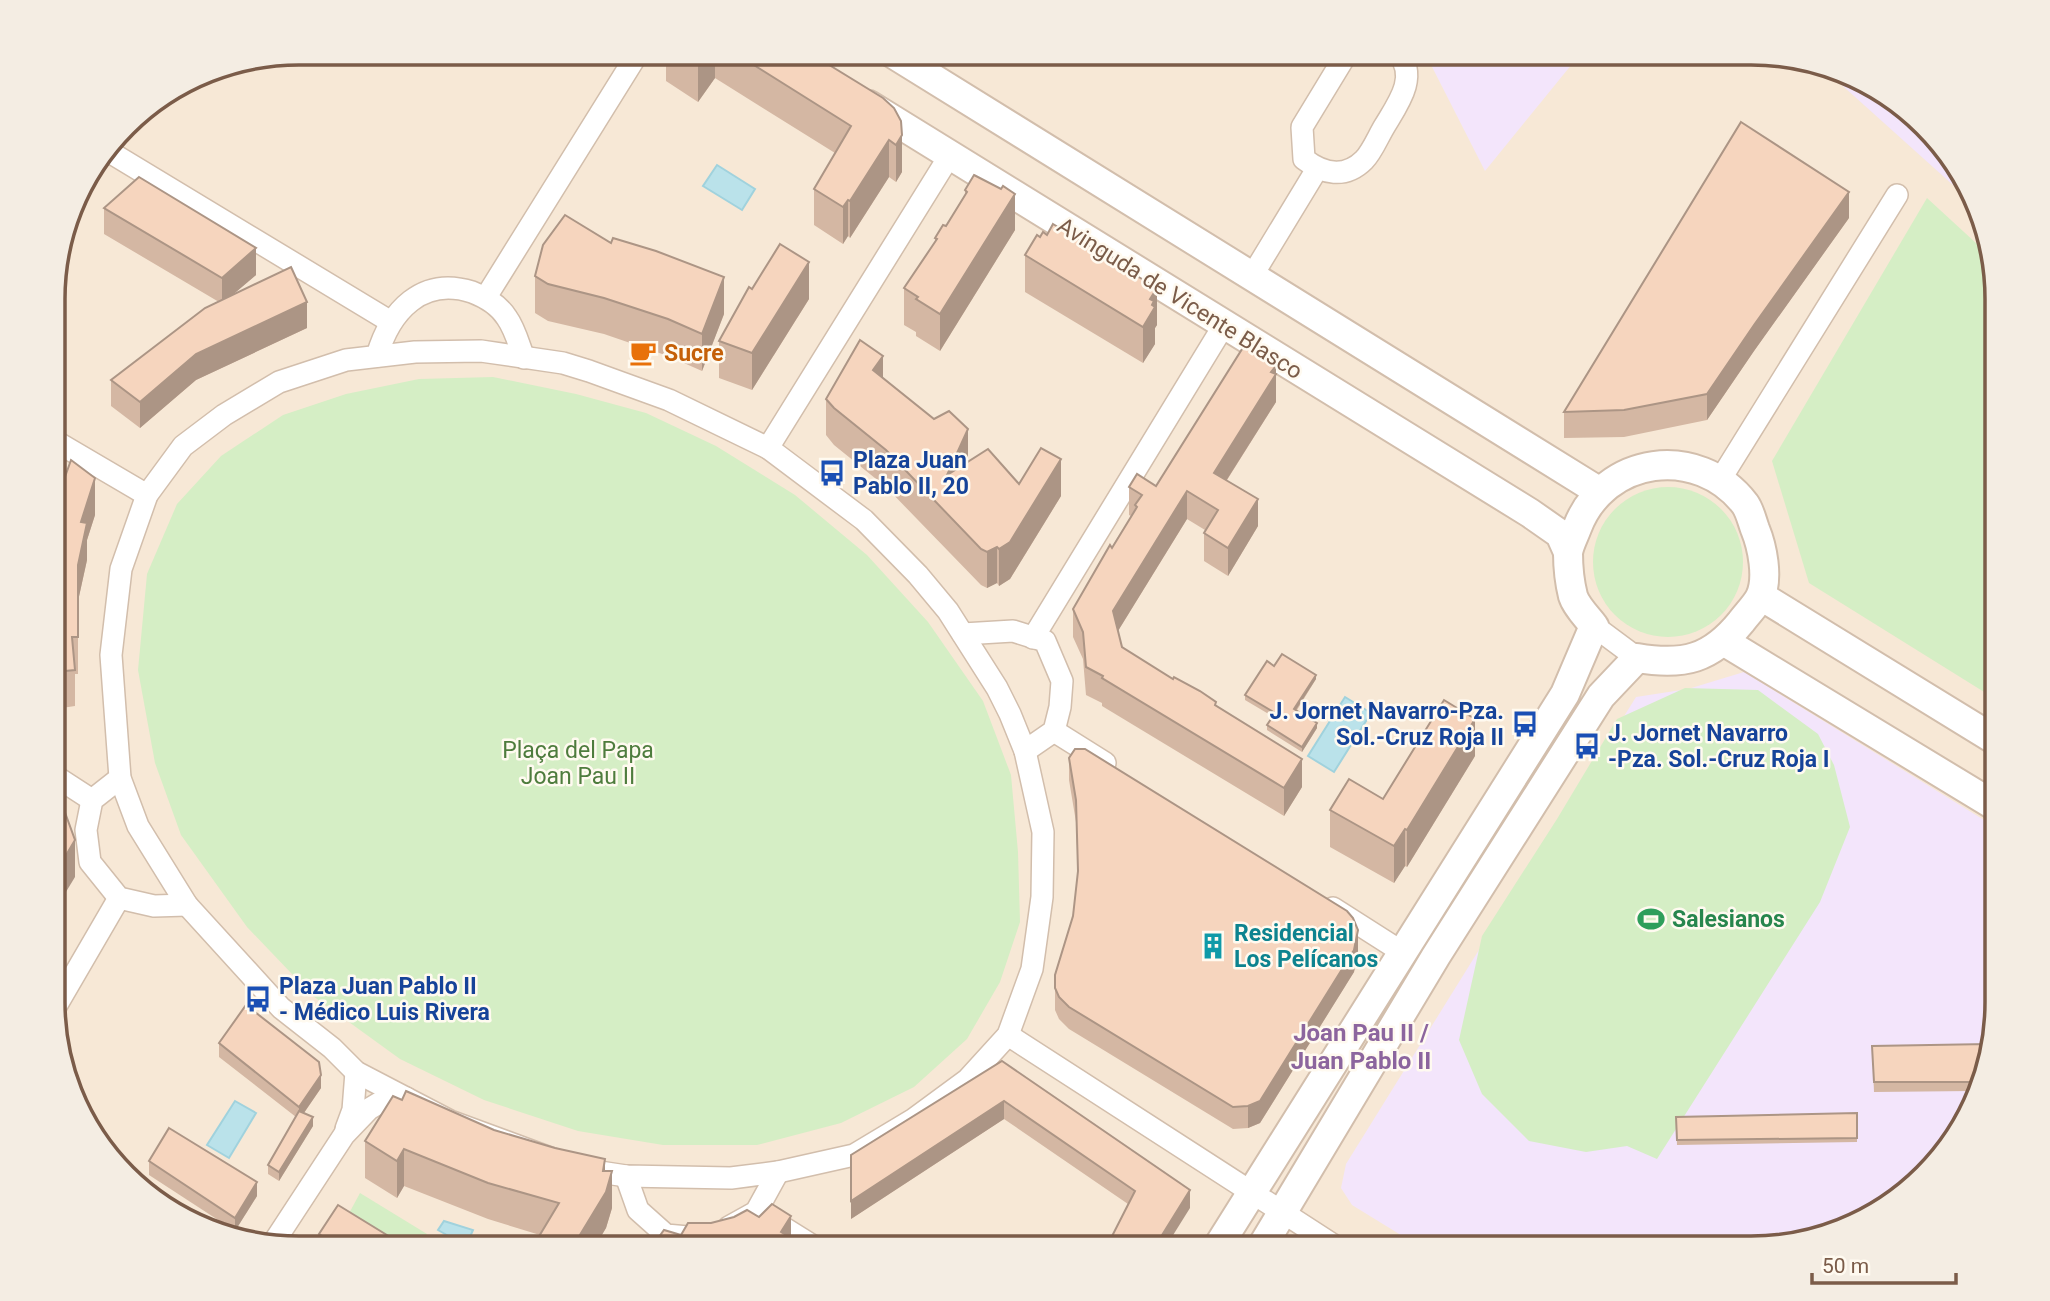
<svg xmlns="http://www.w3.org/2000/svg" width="2050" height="1301" font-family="Roboto,sans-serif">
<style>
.residential{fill:#f7e8d6}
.education{fill:#f3e5fb}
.green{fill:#d5eec5}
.water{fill:#bae2ea;stroke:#a0d2dd;stroke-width:2}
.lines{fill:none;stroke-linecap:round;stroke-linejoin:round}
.minor-casing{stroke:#d2beac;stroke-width:24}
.tertiary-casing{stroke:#d2beac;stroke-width:32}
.minor{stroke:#fff;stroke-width:21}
.tertiary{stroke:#fff;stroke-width:28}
.wall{fill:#d4b7a3}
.shaded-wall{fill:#ac9585}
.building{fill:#f6d5be;stroke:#ac9585;stroke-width:2}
.labels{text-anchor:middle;stroke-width:5;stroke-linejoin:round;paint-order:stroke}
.street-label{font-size:23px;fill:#7b5c49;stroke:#fffaf0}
.food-label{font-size:23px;font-weight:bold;fill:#c56008;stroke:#fffaf0;text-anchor:start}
.transit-label{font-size:23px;font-weight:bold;fill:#164399;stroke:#fffaf0;text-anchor:start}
.park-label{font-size:23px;fill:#4e7c3d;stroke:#fffaf0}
.leisure-label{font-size:23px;font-weight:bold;fill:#27864d;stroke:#fffaf0;text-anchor:start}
.culture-label{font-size:23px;font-weight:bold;fill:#0d838f;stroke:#fffaf0;text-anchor:start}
.neighbourhood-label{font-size:24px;font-weight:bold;fill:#8c659e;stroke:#fffaf0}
.rim{fill:none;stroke:#7b5c49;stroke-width:3.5}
</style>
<rect width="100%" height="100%" fill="#fef6e8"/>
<path class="residential" d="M299 53H1751L1815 61 1888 94 1964 175 1997 283V1018L1956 1139 1874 1216 1767 1248H299L235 1240 162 1207 86 1126 55 1034V267L78 190 136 114 205 71Z"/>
<g class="education">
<path d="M1425 53H1581L1485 171Z"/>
<path d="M1815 61 1888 94 1964 175 1973 203Z"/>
<path d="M1744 672 1997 828V1018L1956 1139 1874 1216 1767 1248H1422L1352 1205 1341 1188 1346 1164 1636 697 1688 689Z"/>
</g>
<g class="green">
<path d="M1927 198 1989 255 1997 283V700L1809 583 1772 461Z"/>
<path d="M493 377 576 394 646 413 716 446 795 495 867 555 928 622 983 701 1011 775 1018 852 1020 922 1000 982 967 1039 914 1087 841 1123 757 1145H663L578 1131 484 1100 400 1059 313 996 247 927 181 835 155 763 138 670 147 574 177 504 221 456 283 415 346 394 419 379Z"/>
<circle cx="1668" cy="562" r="75"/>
<path d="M1685 688 1758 690 1818 734 1834 765 1850 827 1820 902 1657 1159 1627 1146 1586 1152 1529 1141 1482 1094 1459 1040 1482 936 1557 819 1617 719Z"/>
<path d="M360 1193 427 1234 416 1248H367L340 1230Z"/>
</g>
<g class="water">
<path d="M717 165 755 189 742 210 703 186Z"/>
<path d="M1345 697 1371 713 1334 772 1308 756Z"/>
<path d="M235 1101 256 1113 229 1158 207 1145Z"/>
<path d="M444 1221 473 1230 465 1248H445L452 1238 438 1230Z"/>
</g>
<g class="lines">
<g class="minor-casing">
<g id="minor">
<path d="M1347 53 1302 127 1304 159C1323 174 1345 179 1364 160 1372 152 1378 137 1384 127 1397 105 1419 77 1398 53"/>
<path d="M108 151 391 322"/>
<path d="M1252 276 1317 169"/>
<path d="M486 297 638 53"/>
<path d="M481 351 563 363 589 371 669 400 768 448 864 520 918 575 948 611 997 688 1010 714 1025 751 1043 832 1042 897 1032 969 1008 1035 967 1080 914 1119 854 1155 778 1172 731 1178 626 1176 580 1169 450 1121 356 1072 332 1048 281 1008 187 905 138 826 120 778 111 655 121 569 147 495 183 446 224 415 279 382 346 360 415 352Z"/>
<path d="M377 356C390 311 422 276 472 292 485 297 499 305 507 318 515 329 519 345 524 358"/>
<path d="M55 441 147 495"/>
<path d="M768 448 950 155"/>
<path d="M1720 480 1897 195"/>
<path d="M1594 626 1637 658"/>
<path d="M963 634 1013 631 1045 641 1062 681 1060 707 1054 731 1025 751"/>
<path d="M1033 638 1224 325"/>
<path d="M1054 731 1105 763"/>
<path d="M55 776 92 800"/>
<path d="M120 778 92 800 86 830 90 862 119 898 154 906 187 905"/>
<path d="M1333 908 1402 952"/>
<path d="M55 1008 119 898"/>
<path d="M1008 1035 1338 1248"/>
<path d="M346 1129 353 1110 356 1072"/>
<path d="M626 1176 638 1210 666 1235 688 1237"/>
<path d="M768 1218 816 1248"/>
<path d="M729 1227 756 1212 778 1172"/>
<path d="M272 1245 344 1135 369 1109 379 1103 406 1098"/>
</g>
</g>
<g class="tertiary-casing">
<g id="tertiary">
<path d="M892 53 1600 492"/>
<path d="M869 105 1530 513 1560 534 1568 552"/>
<path d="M1761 596 1997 741"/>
<path d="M1725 642 1997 807"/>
<path d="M1217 1248 1565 694 1594 626C1587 617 1576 606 1573 596 1570 584 1568 565 1568 553 1569 545 1574 536 1577 528 1604 456 1698 443 1745 504 1750 511 1752 521 1755 529 1762 546 1769 578 1760 597 1756 605 1747 614 1741 622 1711 659 1684 666 1637 658L1601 696 1436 956 1261 1248"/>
</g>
</g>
<use href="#minor" class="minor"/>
<use href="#tertiary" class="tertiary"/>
</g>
<g class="wall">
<path d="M661 52H808L894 108 902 172 896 182 889 177 850 238 848 236 843 244 814 225V189L835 153 715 78 698 102 666 81V62L661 59Z"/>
<path d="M965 190 1015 230 940 351 916 336V332L904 325V288L935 243V238L946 226 965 195Z"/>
<path d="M104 208 256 275 232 295 307 328 196 380 140 428 111 406V380L219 302 104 234Z"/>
<path d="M1849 218 1754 351 1707 420 1624 437 1564 438V412Z"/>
<path d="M1047 235 1114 262 1157 325 1155 328V344L1143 363 1025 292V255Z"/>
<path d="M535 276 724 314 702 371 668 356 604 334 548 321 535 313Z"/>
<path d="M752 289 809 299 752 390 719 378V341Z"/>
<path d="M1276 366V402L1227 480 1258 526 1228 576 1204 561V533L1205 530 1187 519 1118 631 1122 647 1216 706 1302 787 1284 816 1102 706V703L1086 695 1083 659 1073 637V609L1131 516 1129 515V487L1156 486Z"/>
<path d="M883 378 968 462 1019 484 1061 496 1010 579 999 586 997 583 987 588 981 585 886 487 834 445 826 435V399Z"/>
<path d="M55 505 95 515 87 540V560L78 601V674H75V706L55 709Z"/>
<path d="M1274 666 1316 679 1297 710 1317 728 1302 752 1267 730V725L1272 716 1245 700V695Z"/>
<path d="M1475 756 1407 867 1405 866 1394 883 1330 847V810L1383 799Z"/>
<path d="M1069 758 1358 952 1354 972 1260 1123 1248 1128 1233 1129 1069 1029 1059 1019 1055 1010V975L1073 916 1078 876 1076 822 1069 780Z"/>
<path d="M219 1043 321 1088 304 1113 313 1126 279 1181 268 1174V1165L296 1117 219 1057Z"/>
<path d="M1988 1044 1972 1091 1874 1092 1872 1046Z"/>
<path d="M1002 1061 1190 1208 1128 1204 1004 1119 851 1219Z"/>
<path d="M402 1100 494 1130 605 1171 612 1208 606 1228 594 1248H532L540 1235 488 1219 404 1186 397 1198 365 1178V1141Z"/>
<path d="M1857 1113V1142L1677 1145 1676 1117Z"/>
<path d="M149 1161 257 1196 235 1231 149 1175Z"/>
<path d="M319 1234 408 1248H319Z"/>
</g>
<g class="shaded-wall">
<path d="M707 52H715V78L698 102V65Z"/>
<path d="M902 135V172L896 182V145Z"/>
<path d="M889 140V177L850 238V201Z"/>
<path d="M1849 192V218L1754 351 1707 420V394L1754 325Z"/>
<path d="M1015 194V230L940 351V314Z"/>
<path d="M848 200V236L843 244V207Z"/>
<path d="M256 248V275L222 304V278Z"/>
<path d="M809 262V299L752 390V353Z"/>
<path d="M724 277V314L702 371V334Z"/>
<path d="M1157 288V325L1155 328V344L1143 363V327L1150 299Z"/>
<path d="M307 302V328L196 380 140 428V402L196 354Z"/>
<path d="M883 356V393L873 370Z"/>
<path d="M1276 366V402L1214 500V473Z"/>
<path d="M968 429V466L947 475Z"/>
<path d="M1061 459V496L1010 579 999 586V549Z"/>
<path d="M95 478V515L87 540V560L78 601V674V565L81 522Z"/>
<path d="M1187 491V519L1113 639V611Z"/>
<path d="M1258 499V526L1228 576V548Z"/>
<path d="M997 547V583L987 588V552Z"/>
<path d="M1316 675V679L1294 713V709Z"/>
<path d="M1475 719V756L1407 867V830Z"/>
<path d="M1317 723V728L1302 752V747Z"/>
<path d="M1302 759V787L1284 816V788Z"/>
<path d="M1405 829V866L1394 883V846Z"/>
<path d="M75 840V877L55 910V874Z"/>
<path d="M1358 930V952L1354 972 1260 1123 1248 1128V1106Z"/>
<path d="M321 1075V1088L299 1120V1107Z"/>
<path d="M1004 1101V1119L851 1219V1201Z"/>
<path d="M313 1117V1126L279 1181V1172Z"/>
<path d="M404 1149V1186L397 1198V1161Z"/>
<path d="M605 1159V1194L612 1171V1208L606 1228 594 1248H572L603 1171Z"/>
<path d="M257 1182V1196L235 1231V1218Z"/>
<path d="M1190 1190V1208L1165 1248H1154Z"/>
<path d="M791 1216V1248L781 1232Z"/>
</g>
<g class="building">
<path d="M678 52H707L698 65Z"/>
<path d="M733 52H808L883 98 894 108 901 121 902 135 896 145 889 140 850 201 848 200 843 207 814 189 851 126Z"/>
<path d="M1741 122 1849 192 1754 325 1707 394 1624 410 1564 412Z"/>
<path d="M974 175 1001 189 1003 186 1015 194 940 314 916 299 918 297 904 288 937 239 935 238 943 225 946 226 967 192 965 190Z"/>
<path d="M139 177 256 248 222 278 104 208Z"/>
<path d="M565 215 611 243 613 238 656 251 724 277 702 334 668 319 604 298 548 284 535 276 543 245Z"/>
<path d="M1053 224 1098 251 1099 249 1114 258 1112 261 1157 288 1150 299 1154 301 1152 305 1155 307 1143 327 1025 255 1037 235 1040 237 1043 232 1047 235Z"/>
<path d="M780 244 809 262 752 353 719 341 749 287 752 289Z"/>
<path d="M291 267 307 302 196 354 140 402 111 380 205 308Z"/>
<path d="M860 340 883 356 873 370 934 419 949 411 968 429 947 475 988 449 1019 484 1041 448 1061 459 1010 542 999 549 997 547 987 552 981 549 886 450 834 408 826 399Z"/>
<path d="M1244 346 1276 366 1271 372 1276 374 1214 473 1258 499 1228 548 1204 533 1218 510 1187 491 1113 611 1122 647 1173 679 1174 677 1200 691 1216 702 1215 705 1302 759 1284 788 1102 678 1103 676 1086 667 1083 632 1073 609 1110 545 1112 548 1137 507 1135 505 1142 495 1129 487 1137 474 1156 486Z"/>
<path d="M71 460 95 478 81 522 87 523 78 565V637H72L75 670 55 672V505Z"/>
<path d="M1282 654 1316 675 1294 709 1317 723 1302 747 1267 725 1275 713 1245 695 1267 661 1274 666Z"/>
<path d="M1444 700 1475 719 1407 830 1405 829 1394 846 1330 810 1349 779 1383 799Z"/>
<path d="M1075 749H1085L1347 911 1353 918 1358 930 1354 950 1260 1101 1248 1106 1233 1107 1069 1007 1059 997 1055 988V975L1073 916 1078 871 1076 800 1069 758Z"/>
<path d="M55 782 62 786 63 807 75 840 55 874Z"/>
<path d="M246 1005 319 1062 321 1075 299 1107 219 1043Z"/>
<path d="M1988 1044 1975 1082H1874L1872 1046Z"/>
<path d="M1002 1061 1190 1190 1154 1248H1106L1135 1191 1004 1101 851 1201V1155Z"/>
<path d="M406 1091 494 1130 555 1148 605 1159 603 1171H612L606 1192 572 1248H532L559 1203 488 1183 404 1149 397 1161 365 1141 393 1096 402 1100Z"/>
<path d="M299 1111 313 1117 279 1172 268 1165Z"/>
<path d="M1857 1113V1138L1677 1140 1676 1117Z"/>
<path d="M169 1128 257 1182 235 1218 149 1161Z"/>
<path d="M772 1204 791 1216 781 1232 808 1248H651L664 1230 681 1235 688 1223H711L734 1217 747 1210 759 1217Z"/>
<path d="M338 1205 408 1248H343L319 1234Z"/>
</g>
<defs>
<g id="cafe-bare" transform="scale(2.1)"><path d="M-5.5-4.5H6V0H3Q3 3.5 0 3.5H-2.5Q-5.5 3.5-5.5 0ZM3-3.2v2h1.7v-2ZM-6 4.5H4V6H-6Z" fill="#e8710a" stroke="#fffaf0" stroke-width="2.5" paint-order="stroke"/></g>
<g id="bus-bare" transform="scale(2.1)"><path d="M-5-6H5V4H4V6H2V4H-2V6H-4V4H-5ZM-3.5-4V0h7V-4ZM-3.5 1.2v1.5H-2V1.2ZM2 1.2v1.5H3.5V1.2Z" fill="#1a4fb4" stroke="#fffaf0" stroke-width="2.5" paint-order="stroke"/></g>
<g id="stadium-bare" transform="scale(2.1)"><path d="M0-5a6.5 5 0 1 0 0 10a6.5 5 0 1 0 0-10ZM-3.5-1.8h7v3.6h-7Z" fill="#2e9e5b" stroke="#fffaf0" stroke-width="2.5" paint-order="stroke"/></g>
<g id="building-bare" transform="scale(2.1)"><path d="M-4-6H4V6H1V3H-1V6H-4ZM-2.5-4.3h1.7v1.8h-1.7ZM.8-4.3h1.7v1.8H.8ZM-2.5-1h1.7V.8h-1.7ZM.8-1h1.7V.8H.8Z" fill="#0f9aa8" stroke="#fffaf0" stroke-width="2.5" paint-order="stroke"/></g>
</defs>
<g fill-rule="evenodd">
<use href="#cafe-bare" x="643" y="353"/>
<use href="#bus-bare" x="832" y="473"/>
<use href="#bus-bare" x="1525" y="724"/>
<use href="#bus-bare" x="1587" y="746"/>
<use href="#stadium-bare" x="1651" y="919"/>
<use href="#building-bare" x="1213" y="946"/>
<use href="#bus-bare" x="258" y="999"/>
</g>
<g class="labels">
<g class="street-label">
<text transform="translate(1180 298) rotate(32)" y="8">Avinguda de Vicente Blasco</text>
</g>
<g class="food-label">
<text x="664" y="361">Sucre</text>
</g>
<g class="transit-label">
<text x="853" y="468">Plaza Juan<tspan x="853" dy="26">Pablo II, 20</tspan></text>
<text x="1504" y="719" text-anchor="end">J. Jornet Navarro-Pza.<tspan x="1504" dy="26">Sol.-Cruz Roja II</tspan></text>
<text x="1608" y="741">J. Jornet Navarro<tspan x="1608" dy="26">-Pza. Sol.-Cruz Roja I</tspan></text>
<text x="279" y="994">Plaza Juan Pablo II<tspan x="279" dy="26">- Médico Luis Rivera</tspan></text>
</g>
<g class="park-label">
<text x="578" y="758">Plaça del Papa<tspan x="578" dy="26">Joan Pau II</tspan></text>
</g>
<g class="leisure-label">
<text x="1672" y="927">Salesianos</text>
</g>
<g class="culture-label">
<text x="1234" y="941">Residencial<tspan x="1234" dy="26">Los Pelícanos</tspan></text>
</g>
<g class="neighbourhood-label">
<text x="1361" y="1041">Joan Pau II /<tspan x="1361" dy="28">Juan Pablo II</tspan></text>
</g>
</g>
<path d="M0 0H2050V1301H0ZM299 65H1751A234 234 0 0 1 1985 299V1002A234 234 0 0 1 1751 1236H299A234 234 0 0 1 65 1002V299A234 234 0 0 1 299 65Z" fill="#f4ede3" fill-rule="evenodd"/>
<path class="rim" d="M299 65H1751A234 234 0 0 1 1985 299V1002A234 234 0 0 1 1751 1236H299A234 234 0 0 1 65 1002V299A234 234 0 0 1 299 65Z"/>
<path d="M1812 1273v10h144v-10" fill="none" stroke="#7b5c49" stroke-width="3.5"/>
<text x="1822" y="1273" font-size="21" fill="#7b5c49" stroke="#fffaf0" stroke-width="5" paint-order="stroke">50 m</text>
</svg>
